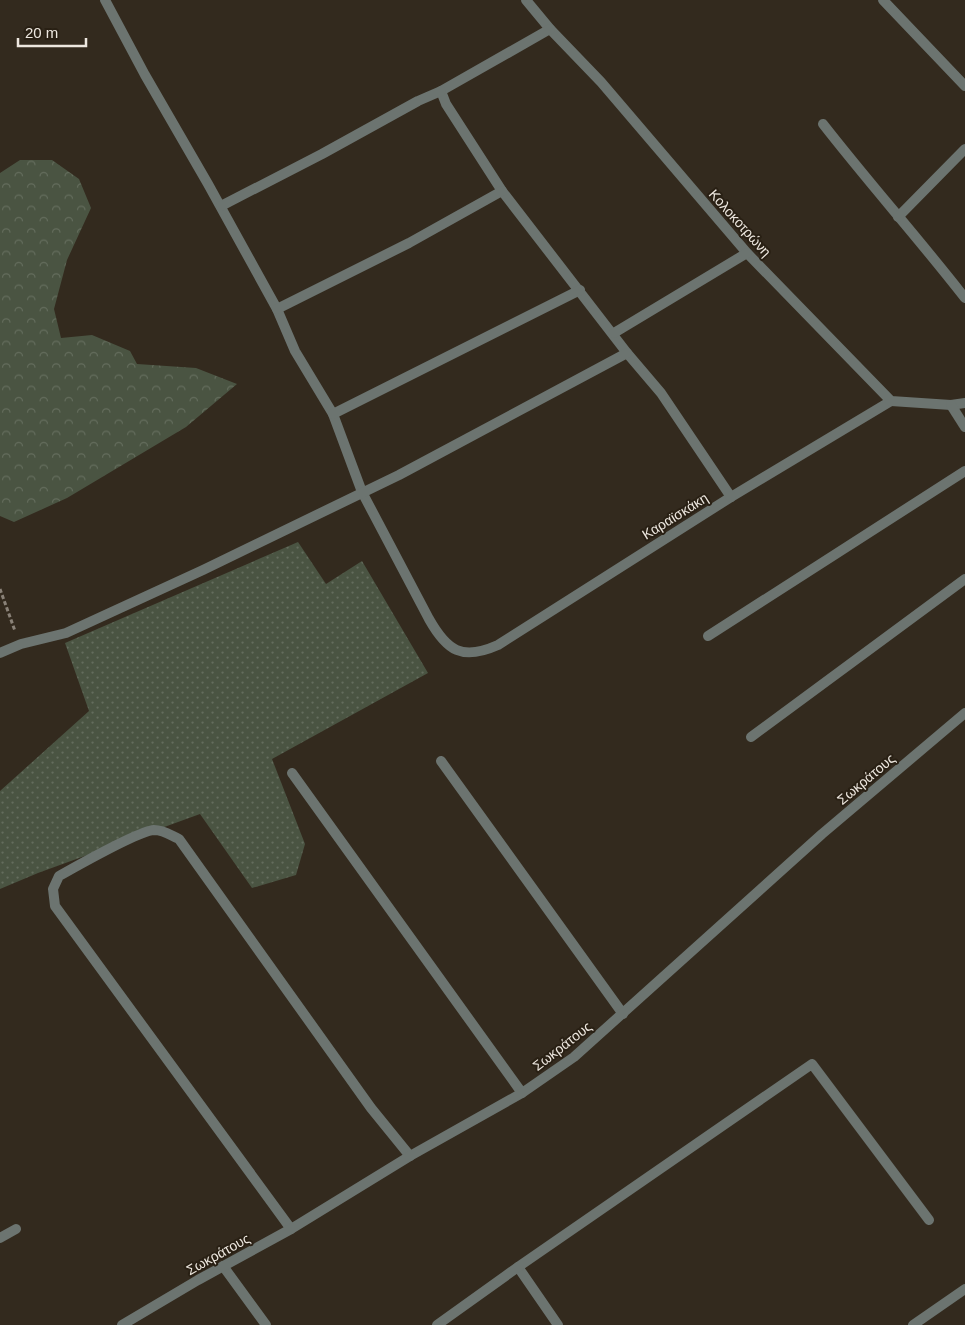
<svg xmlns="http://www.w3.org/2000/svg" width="965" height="1325" font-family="Arial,sans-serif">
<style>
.grass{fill:url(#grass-dots)}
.forest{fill:url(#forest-crowns)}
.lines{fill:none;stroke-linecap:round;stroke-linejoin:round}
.path{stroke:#8a8278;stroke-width:3;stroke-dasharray:4 2.5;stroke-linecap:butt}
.minor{stroke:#6c7470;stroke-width:10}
.labels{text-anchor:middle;stroke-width:4;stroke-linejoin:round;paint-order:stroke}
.street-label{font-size:14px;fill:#ede7df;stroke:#292014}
</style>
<defs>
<pattern id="grass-dots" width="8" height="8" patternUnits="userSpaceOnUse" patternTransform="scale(1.25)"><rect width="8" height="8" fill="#4a5442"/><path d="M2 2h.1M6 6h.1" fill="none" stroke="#646d5d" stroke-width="1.8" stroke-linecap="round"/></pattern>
<pattern id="forest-crowns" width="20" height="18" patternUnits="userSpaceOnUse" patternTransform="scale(1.25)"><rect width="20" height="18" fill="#4a5442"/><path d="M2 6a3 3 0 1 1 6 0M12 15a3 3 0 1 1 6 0" fill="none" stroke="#646d5d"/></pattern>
</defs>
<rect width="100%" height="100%" fill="#332a1e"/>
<path class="grass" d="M298 542 326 584 362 561 428 673 272 759 305 844 296 875 252 888 200 814 38 873 0 889V791L89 711 65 643Z"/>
<path class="forest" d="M20 160H52L79 179 91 208 67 260 54 309 61 338 92 335 130 351 137 364 196 368 237 384 186 427 67 498 14 522 0 516V173Z"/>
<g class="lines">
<path class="path" d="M0 589 15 631"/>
<g class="minor">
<path d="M105 0 145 75 208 184 277 309 295 351 333 414 362 492 429 619C447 651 462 661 498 645L731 497 891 401"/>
<path d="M526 0 550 29 601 82 747 253 891 401 951 405 965 403"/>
<path d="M883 0 965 86"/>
<path d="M550 29 441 91 446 104 502 191 627 353 661 393 731 497"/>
<path d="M823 124C869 183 919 239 965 298"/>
<path d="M221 206 322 154 418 101 441 91"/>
<path d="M898 217 965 149"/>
<path d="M277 309 409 243 502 191"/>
<path d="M614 333 747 253"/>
<path d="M951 405 965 427"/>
<path d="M333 414 580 290"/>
<path d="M708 636 965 471"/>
<path d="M0 653 21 644 66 633 203 570 399 475 627 353"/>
<path d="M751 737 965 579"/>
<path d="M441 761 623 1014"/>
<path d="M292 773 522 1093"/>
<path d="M291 1229 55 906 53 889 59 876C77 866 138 831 154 830 164 830 170 835 179 839L371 1108 410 1156"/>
<path d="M0 1238 16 1229"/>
<path d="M223 1266 266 1325"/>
<path d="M518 1267 558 1325"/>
<path d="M122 1325 198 1280 291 1229 410 1156 522 1093 574 1057 822 834 965 713"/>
<path d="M437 1325 518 1267 812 1064 929 1220"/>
<path d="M913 1325 965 1289"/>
</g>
</g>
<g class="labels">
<g class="street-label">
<text transform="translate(740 223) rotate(48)" y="5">Κολοκοτρώνη</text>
<text transform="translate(675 516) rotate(-32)" y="5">Καραϊσκάκη</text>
<text transform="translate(866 779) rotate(-40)" y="5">Σωκράτους</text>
<text transform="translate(562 1046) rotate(-38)" y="5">Σωκράτους</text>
<text transform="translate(218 1254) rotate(-29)" y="5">Σωκράτους</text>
</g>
</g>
<path d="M18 38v8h68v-8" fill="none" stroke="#ede7df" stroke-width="2.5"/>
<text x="25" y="38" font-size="15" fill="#ede7df" stroke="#292014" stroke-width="4" paint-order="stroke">20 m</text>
</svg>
